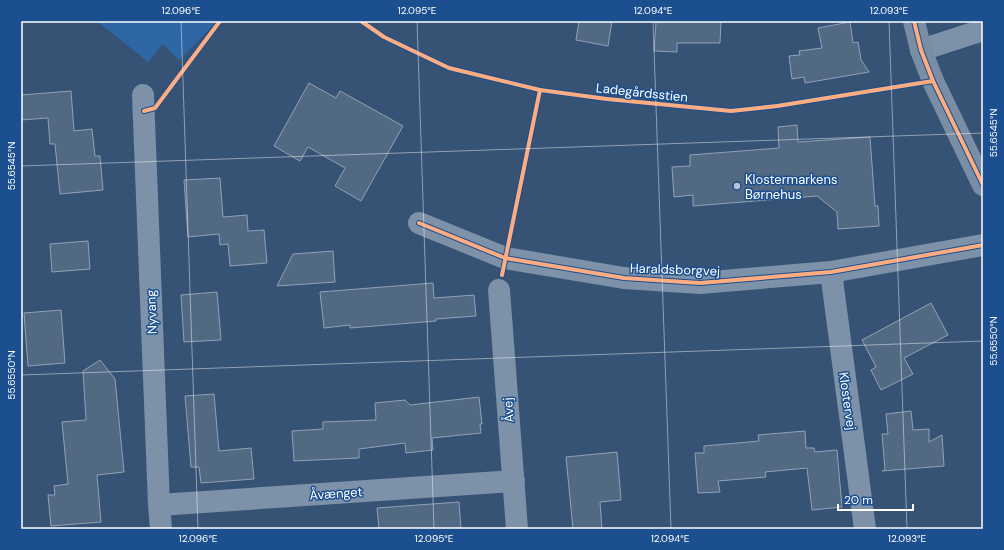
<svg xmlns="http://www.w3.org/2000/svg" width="1004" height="550" font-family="'DM Sans',sans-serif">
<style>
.green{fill:#2f66a5}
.building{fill:#526984;stroke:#92a2b6}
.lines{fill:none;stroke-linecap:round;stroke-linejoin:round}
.street{stroke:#7d92a8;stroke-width:22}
.secondary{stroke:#798da4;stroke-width:22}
.cycleway-casing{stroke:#1b4f8f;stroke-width:6}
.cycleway{stroke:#ffac80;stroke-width:4}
.ticks{fill:none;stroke:#fff;stroke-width:1;stroke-opacity:0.45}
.poi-dot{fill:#b9c2ce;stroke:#1b4f8f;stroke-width:1.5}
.labels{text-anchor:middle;stroke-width:3;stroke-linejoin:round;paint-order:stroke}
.street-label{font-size:13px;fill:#fff;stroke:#1b4f8f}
.poi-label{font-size:13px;fill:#fff;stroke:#1b4f8f;text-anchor:start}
.neatline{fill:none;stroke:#fff;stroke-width:1.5}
.ticks-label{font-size:10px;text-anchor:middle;fill:#fff}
</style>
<rect width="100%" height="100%" fill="#365274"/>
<path class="green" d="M97 21H217L179 61 163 44 148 62Z"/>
<g class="building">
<path d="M579 21H612L608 46 576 40Z"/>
<path d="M665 21H721L720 43H677V52L654 51 656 22H665Z"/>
<path d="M850 22 853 43 858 42 861 60 869 72 805 83 804 77 792 79 789 56 800 55 799 51 822 48 818 28Z"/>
<path d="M309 83 336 98 340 91 403 126 361 201 335 186 345 168 308 147 300 161 274 146Z"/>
<path d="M71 91 74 131 92 129 95 156H100L103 190 60 194 55 144H50L48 118 21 120V95Z"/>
<path d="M797 125 798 142 870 137 875 206H878L879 226 838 229 837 212 817 196 693 206V195L674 197 672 167 690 166V155L779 148 778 127Z"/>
<path d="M220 178 223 217 247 215 248 231 264 230 267 263 230 266 228 244 220 245 219 234 188 237 184 180Z"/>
<path d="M88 241 90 269 52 272 50 244Z"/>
<path d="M333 251 335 282 277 286 293 254Z"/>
<path d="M433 283 434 298 474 295 476 316 436 319V321L350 328V325L324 328 320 292Z"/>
<path d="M217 292 221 340 184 342 181 295Z"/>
<path d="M931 303 948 335 904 358 913 374 881 390 871 370 876 367 862 340Z"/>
<path d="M61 310 65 363 28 366 24 313Z"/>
<path d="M100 360 115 379 124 472 97 475 101 522 51 526 48 495H55L54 486 68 484 62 422 86 420 83 371Z"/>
<path d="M214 394 219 451 251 448 254 479 201 483 199 467H191L185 396Z"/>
<path d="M479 397 482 424H480L481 433 432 438 433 450 406 453 405 443 359 449V458L294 461 292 431 323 429V422L376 420 375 403 405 400 410 405Z"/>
<path d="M911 411 913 430 929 429V442L942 435 944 466 882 471 885 470 882 434H888L886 414Z"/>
<path d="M805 431 806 448H814L815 452 837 450 842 507 812 510 807 468 765 472 766 477 718 481 720 492 698 493 695 453H704V446L759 441 758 435Z"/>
<path d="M617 452 621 500 600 502 602 529H573L566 457Z"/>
<path d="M459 502 461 529H379L377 508Z"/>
</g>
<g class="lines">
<g class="street">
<path d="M921 50 983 30"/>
<path d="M143 95 159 505 161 529"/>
<path d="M419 223 505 258 624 278 700 283 831 272 983 245"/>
<path d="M831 272 865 529"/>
<path d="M499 290 517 529"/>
<path d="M159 505 514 481"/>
</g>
<path class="secondary" d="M914 21 921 50 933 81 983 185"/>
<g class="cycleway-casing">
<g id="cycleway">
<path d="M361 21 384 37 449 68 540 90 607 99 731 111 777 106 933 81"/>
<path d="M914 21 921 50 933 81 983 185"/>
<path d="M144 111 155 108 220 21"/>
<path d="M419 223 505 258 624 278 700 283 831 272 983 245"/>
<path d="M502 275 540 90"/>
</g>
</g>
<use href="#cycleway" class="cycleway"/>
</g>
<path class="ticks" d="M181 21 198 529M417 21 434 529M653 21 671 529M889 21 907 529M21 166 983 133M21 375 983 341"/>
<circle class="poi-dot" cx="737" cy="186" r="4"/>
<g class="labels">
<g class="street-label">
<text transform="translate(642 92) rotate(6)" y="5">Ladegårdsstien</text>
<text transform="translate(675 269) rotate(2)" y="5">Haraldsborgvej</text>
<text transform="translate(151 312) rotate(-92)" y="5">Nyvang</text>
<text transform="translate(848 401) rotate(82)" y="5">Klostervej</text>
<text transform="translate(508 410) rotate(-94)" y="5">Åvej</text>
<text transform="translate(336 493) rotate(-4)" y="5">Åvænget</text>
</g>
<g class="poi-label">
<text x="745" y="184">Klostermarkens<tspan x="745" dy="15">Børnehus</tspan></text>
</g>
</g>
<rect width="1004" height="550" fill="none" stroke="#1b4f8f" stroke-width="44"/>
<path d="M838 504v6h75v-6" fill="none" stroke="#ffffff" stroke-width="2"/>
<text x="844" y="504" font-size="12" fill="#ffffff" stroke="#1b4f8f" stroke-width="3" paint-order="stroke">20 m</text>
<rect x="22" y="22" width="960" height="506" class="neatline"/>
<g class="ticks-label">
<text x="181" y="14">12.096°E</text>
<text x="417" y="14">12.095°E</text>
<text x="653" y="14">12.094°E</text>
<text x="889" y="14">12.093°E</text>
<text transform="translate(993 133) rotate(-90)" y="4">55.6545°N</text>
<text transform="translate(11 166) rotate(-90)" y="4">55.6545°N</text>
<text transform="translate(993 341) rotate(-90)" y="4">55.6550°N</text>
<text transform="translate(11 375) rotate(-90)" y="4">55.6550°N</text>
<text x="198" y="542">12.096°E</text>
<text x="434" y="542">12.095°E</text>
<text x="670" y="542">12.094°E</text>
<text x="907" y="542">12.093°E</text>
</g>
</svg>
